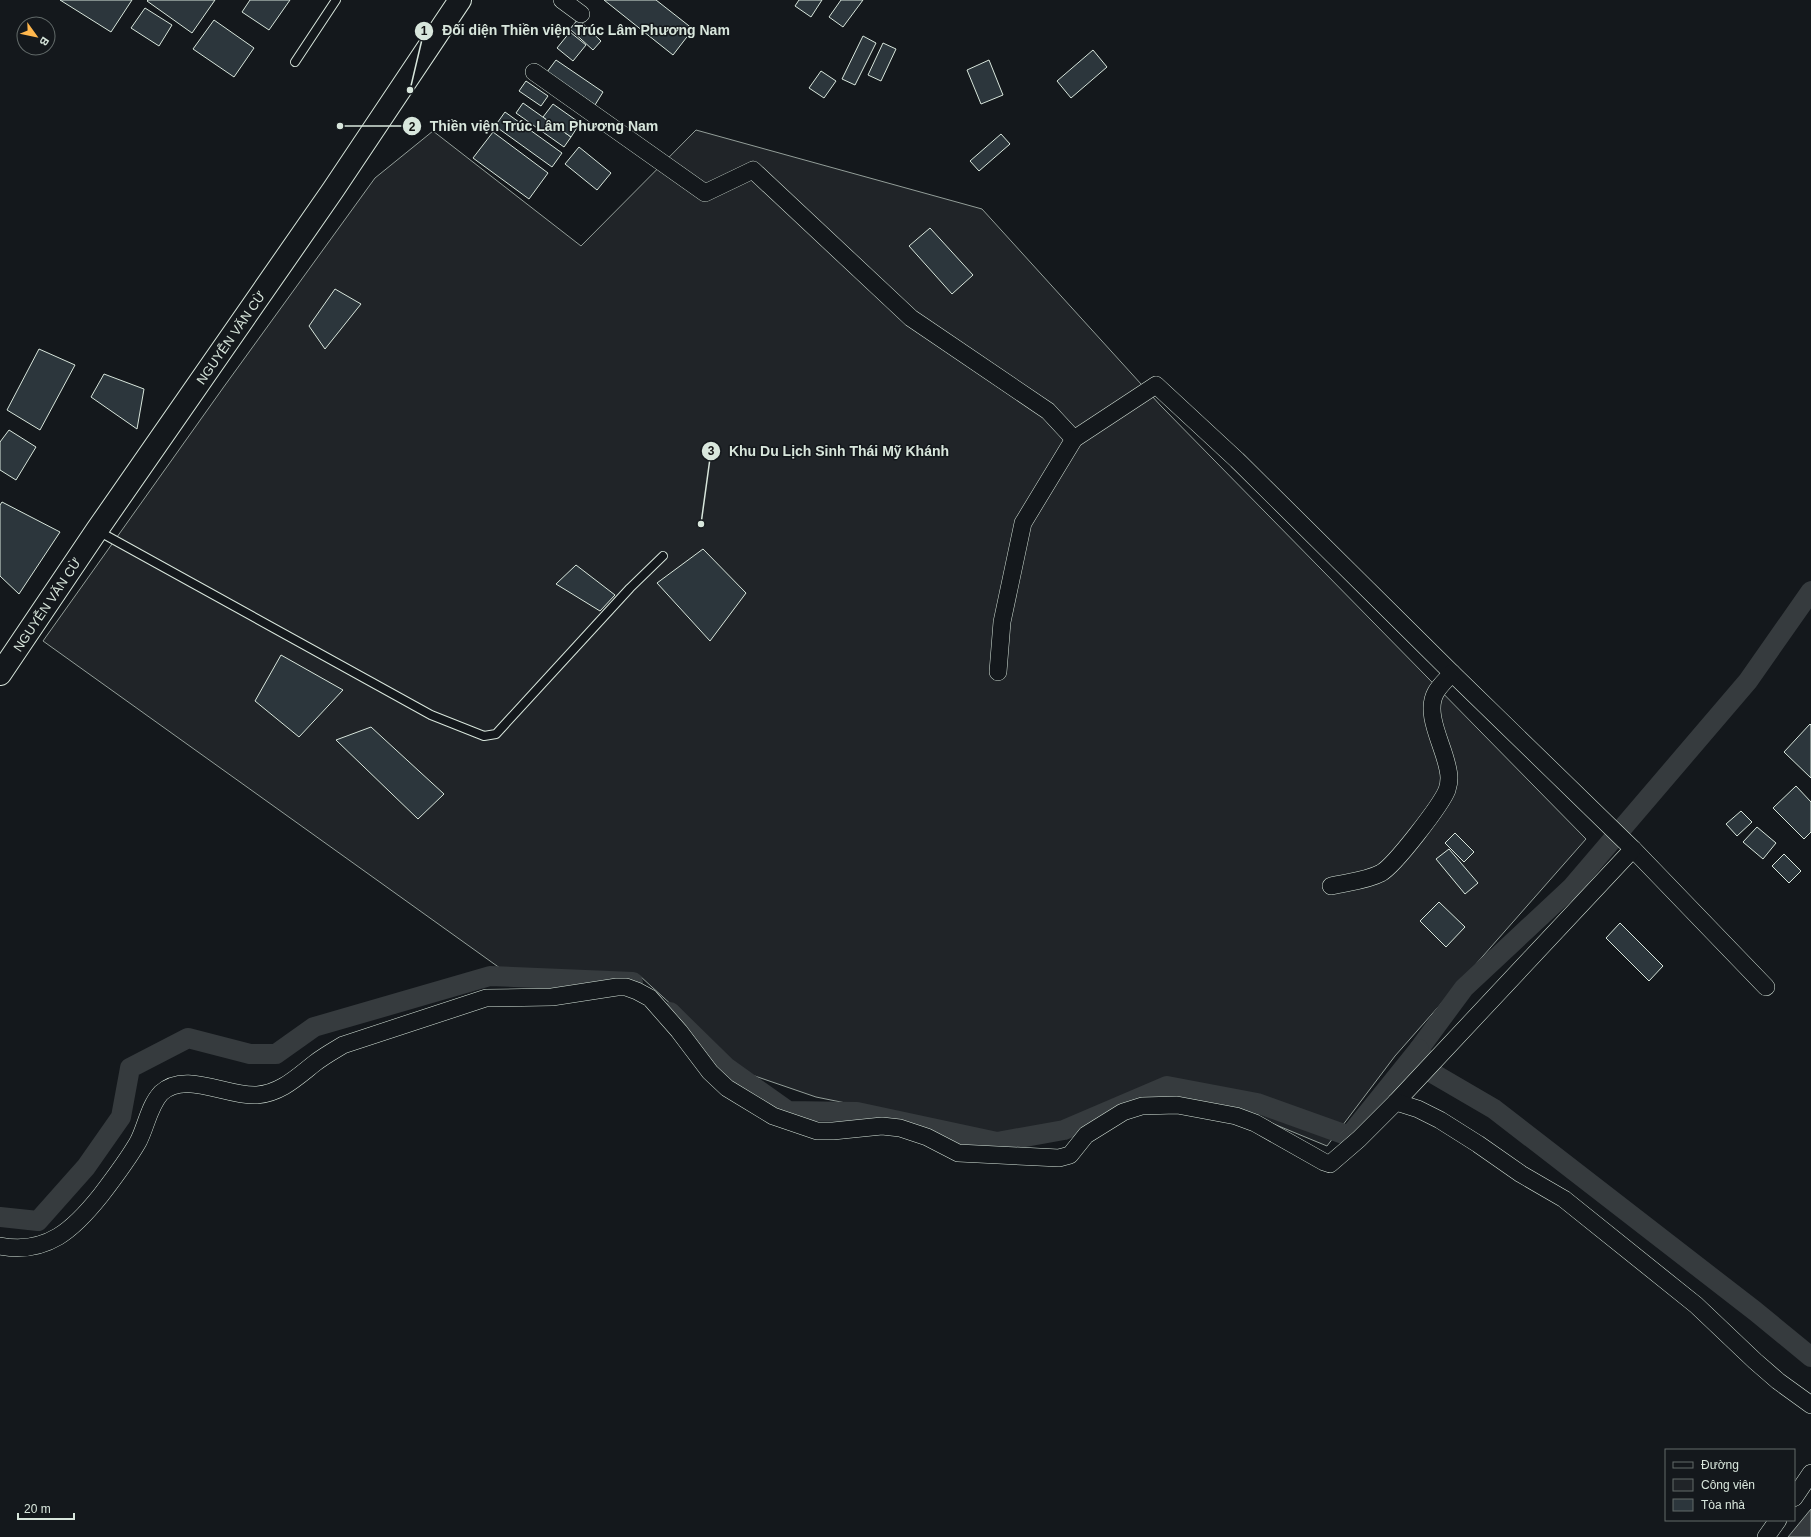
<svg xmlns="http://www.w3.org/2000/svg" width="1811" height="1537" font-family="Arial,sans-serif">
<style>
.green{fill:#202428;stroke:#939e99}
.water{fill:#363b3e;stroke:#939e99}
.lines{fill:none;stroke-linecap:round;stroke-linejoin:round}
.canal{stroke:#363b3e;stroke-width:20}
.building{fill:#2c363c;stroke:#d8e6dc}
.service-casing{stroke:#d8e6dc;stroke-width:10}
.minor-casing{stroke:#d8e6dc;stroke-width:18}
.secondary-casing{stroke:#d8e6dc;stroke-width:24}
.service{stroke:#14181c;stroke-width:8}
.minor{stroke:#14181c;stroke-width:17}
.secondary{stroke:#14181c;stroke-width:22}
.labels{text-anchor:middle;stroke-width:3;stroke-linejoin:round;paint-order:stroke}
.street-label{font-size:13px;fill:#d8e6dc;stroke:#14181c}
.leader{fill:none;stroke:#d8e6dc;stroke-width:1.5}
.callout-dot{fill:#d8e6dc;stroke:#14181c;stroke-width:1.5}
.mark-label{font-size:12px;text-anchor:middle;font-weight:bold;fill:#111}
.callout-label{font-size:14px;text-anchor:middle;font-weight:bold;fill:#d8e6dc;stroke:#14181c;stroke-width:3;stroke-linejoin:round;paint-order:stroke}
</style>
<rect width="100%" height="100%" fill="#14181c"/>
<path class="green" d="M696 130 982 209 1161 406 1586 839 1395 1056 1327 1146 1167 1080 1024 1139 816 1097 746 1073 640 976H511L43 641 223 388 375 178 433 131 581 246Z"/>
<path class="water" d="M1811 1509V1537H1788Z"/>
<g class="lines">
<g class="canal">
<path d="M1811 591 1748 681 1572 887 1464 988 1419 1049 1434 1074 1494 1109 1755 1311 1811 1357"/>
<path d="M670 1012 726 1067 788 1111 857 1112 997 1142 1064 1130 1167 1086 1257 1103 1349 1136 1419 1049"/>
<path d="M0 1217 38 1221 86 1167 121 1117 130 1068 188 1038 250 1054H276L314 1027 490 976 633 982"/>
</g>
</g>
<g class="building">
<path d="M60 0H132L111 32Z"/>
<path d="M148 0H215L192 33 147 1Z"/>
<path d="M250 0H290L269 30 242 12Z"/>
<path d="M604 0H656L693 29 673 55Z"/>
<path d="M799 0H822L811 17 795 6Z"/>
<path d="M841 0H863L843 27 829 17Z"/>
<path d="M145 8 172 25 159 46 131 28Z"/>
<path d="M578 19 601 41 593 50 570 29Z"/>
<path d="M214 20 254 48 234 77 193 49Z"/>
<path d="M570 32 586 45 573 61 557 48Z"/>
<path d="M863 36 876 43 855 85 842 79Z"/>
<path d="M883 43 896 49 881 81 868 75Z"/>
<path d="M1093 50 1107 67 1071 98 1057 81Z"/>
<path d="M556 60 603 92 595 105 547 72Z"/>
<path d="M989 60 1003 95 981 104 967 70Z"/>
<path d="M821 71 836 81 824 98 809 88Z"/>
<path d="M526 81 548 96 541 106 519 91Z"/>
<path d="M523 103 571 137 564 147 516 113Z"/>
<path d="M553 104 580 123 571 137 543 117Z"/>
<path d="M505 112 562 153 552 167 495 126Z"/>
<path d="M493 132 548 173 529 199 473 158Z"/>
<path d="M1001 134 1010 144 979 171 970 161Z"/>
<path d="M579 147 611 173 597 190 565 164Z"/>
<path d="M930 228 973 275 952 294 909 246Z"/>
<path d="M335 289 361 304 325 349 309 326Z"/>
<path d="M39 349 75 365 40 430 7 410Z"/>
<path d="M104 374 144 389 137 429 91 397Z"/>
<path d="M9 430 36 447 16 480 0 470V442Z"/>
<path d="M2 502 60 532 19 594 0 576V505Z"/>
<path d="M703 549 746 593 710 641 657 583Z"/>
<path d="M576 565 615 595 600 611 556 584Z"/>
<path d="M281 655 343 690 299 737 255 701Z"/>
<path d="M1810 724 1811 725V778L1784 752Z"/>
<path d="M371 727 444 794 418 819 336 740Z"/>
<path d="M1796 786 1811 802V832L1804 839 1773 808Z"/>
<path d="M1741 811 1752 822 1737 836 1726 824Z"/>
<path d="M1757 827 1776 843 1763 859 1743 842Z"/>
<path d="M1455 833 1474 852 1464 862 1445 843Z"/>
<path d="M1449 849 1478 883 1465 894 1436 859Z"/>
<path d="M1784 854 1801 871 1789 883 1772 866Z"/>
<path d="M1439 902 1465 927 1446 947 1420 921Z"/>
<path d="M1620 923 1663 966 1649 981 1606 938Z"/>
</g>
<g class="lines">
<g class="service-casing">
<g id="service">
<path d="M295 62 336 0"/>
<path d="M98 531 431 715 484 736 496 734 630 588 663 556"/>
</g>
</g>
<g class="minor-casing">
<g id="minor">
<path d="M562 0 581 14"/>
<path d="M534 72 705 193 753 170 911 318 1048 411 1074 439"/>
<path d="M998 672 1002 622 1023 523 1074 439 1156 385 1237 460 1452 673 1633 849 1766 987"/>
<path d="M1331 886C1347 882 1366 881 1381 873 1395 865 1441 805 1447 790 1448 787 1449 782 1449 778 1449 753 1422 716 1436 692 1440 685 1447 679 1452 673"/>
<path d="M1396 1102 1633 849"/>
<path d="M0 1246C47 1255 74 1229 101 1195 114 1178 127 1161 138 1142 146 1127 149 1106 161 1093 185 1070 227 1097 257 1095 281 1093 297 1077 315 1063 324 1056 333 1051 343 1045L486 998 552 997 617 987H626L637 991 650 998 679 1031 710 1072 727 1088 773 1116 817 1131H833L882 1126 900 1128 927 1137 958 1153 1059 1158 1070 1155 1086 1135 1123 1112 1142 1106 1177 1105 1236 1116 1255 1123 1324 1162 1330 1164 1359 1139 1396 1102 1418 1109 1440 1120 1478 1144 1521 1174 1564 1199 1696 1305 1755 1361 1778 1381 1811 1405"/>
<path d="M1794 1498 1811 1473"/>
<path d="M1766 1537 1778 1520"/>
</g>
</g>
<g class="secondary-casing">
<g id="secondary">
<path id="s1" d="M0 674 97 530 333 190 460 0"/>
</g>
</g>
<use href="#service" class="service"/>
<use href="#minor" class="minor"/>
<use href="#secondary" class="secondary"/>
</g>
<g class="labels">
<g class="street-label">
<text dy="5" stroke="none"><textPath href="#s1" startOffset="408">NGUYỄN VĂN CỪ</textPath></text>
<text dy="5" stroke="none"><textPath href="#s1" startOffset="84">NGUYỄN VĂN CỪ</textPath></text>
</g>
</g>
<path class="leader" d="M410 90L424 31M340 126L412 126M701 524L711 451"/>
<g class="callout-dot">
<circle cx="410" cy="90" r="4"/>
<circle cx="340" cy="126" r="4"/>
<circle cx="701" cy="524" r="4"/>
<circle cx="424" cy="31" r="10"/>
<circle cx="412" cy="126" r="10"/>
<circle cx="711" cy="451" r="10"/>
</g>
<g class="mark-label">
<text x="424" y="35">1</text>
<text x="412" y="131">2</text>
<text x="711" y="455">3</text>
</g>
<g class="callout-label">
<text x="586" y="35">Đối diện Thiền viện Trúc Lâm Phương Nam</text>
<text x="544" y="131">Thiền viện Trúc Lâm Phương Nam</text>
<text x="839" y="456">Khu Du Lịch Sinh Thái Mỹ Khánh</text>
</g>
<rect x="1665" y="1449" width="130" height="72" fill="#14181c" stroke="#626a69"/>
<rect x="1673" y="1462" width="20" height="6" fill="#14181c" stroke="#626a69"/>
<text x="1701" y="1469" font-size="12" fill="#d8e6dc">Đường</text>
<rect x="1673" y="1479" width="20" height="12" fill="#202428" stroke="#626a69"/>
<text x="1701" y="1489" font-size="12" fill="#d8e6dc">Công viên</text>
<rect x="1673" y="1499" width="20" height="12" fill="#2c363c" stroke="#626a69"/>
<text x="1701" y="1509" font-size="12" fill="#d8e6dc">Tòa nhà</text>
<g transform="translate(36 36) rotate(123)"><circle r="19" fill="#14181c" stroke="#626a69"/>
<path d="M0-3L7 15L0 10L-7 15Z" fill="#ffb74d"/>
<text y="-6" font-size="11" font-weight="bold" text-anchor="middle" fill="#d8e6dc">B</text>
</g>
<path d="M18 1513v6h56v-6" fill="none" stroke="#d8e6dc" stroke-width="2"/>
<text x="24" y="1513" font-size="12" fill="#d8e6dc" stroke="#14181c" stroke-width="3" paint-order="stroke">20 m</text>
</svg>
